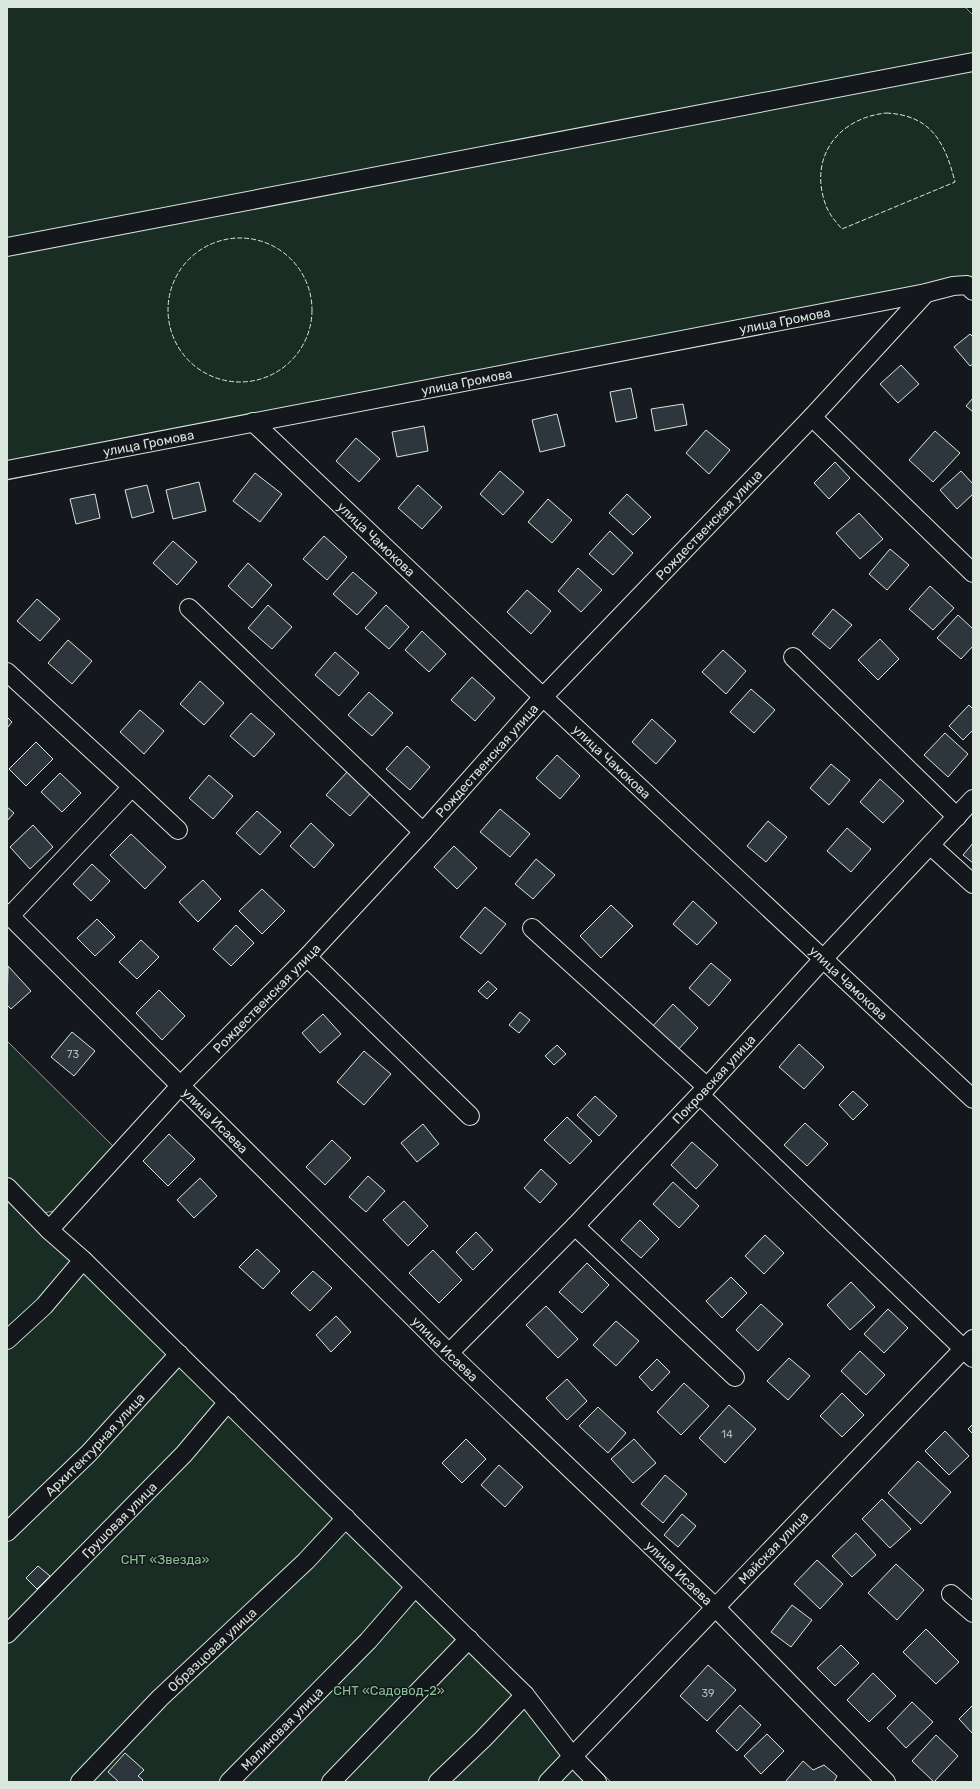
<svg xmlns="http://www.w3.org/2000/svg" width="980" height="1789" font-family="Rubik,sans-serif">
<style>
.green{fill:#1a2d24;stroke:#939e99}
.building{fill:#2c363c;stroke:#d8e6dc}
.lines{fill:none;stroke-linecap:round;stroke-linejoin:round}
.minor-casing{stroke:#d8e6dc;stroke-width:20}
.minor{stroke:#14181c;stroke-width:18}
.fence{stroke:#d8e6dc;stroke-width:1;stroke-dasharray:5 2;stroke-linecap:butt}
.labels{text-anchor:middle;stroke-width:3;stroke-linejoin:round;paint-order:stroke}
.number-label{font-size:11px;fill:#adbab4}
.street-label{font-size:13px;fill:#d8e6dc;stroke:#14181c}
.park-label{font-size:13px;fill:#8ac095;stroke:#14181c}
</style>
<rect width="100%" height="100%" fill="#14181c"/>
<g class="green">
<path d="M7 7H965L973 15V290L679 343 7 480Z"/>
<path d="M7 1041 118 1151 59 1210 38 1214 611 1782H7Z"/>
</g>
<g class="building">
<path d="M970 334 973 337V364L970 366 954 347Z"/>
<path d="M901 365 919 384 898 403 880 384Z"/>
<path d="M631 388 637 418 616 422 610 392Z"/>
<path d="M973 398V412L966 406Z"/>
<path d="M683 404 687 425 655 431 651 409Z"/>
<path d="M557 414 565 446 540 452 532 420Z"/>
<path d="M424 426 428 451 397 457 392 432Z"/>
<path d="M706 430 730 450 709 474 686 453Z"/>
<path d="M935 431 960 453 933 482 909 460Z"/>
<path d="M356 438 380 459 359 482 336 461Z"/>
<path d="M835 462 850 478 829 499 814 483Z"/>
<path d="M500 471 524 492 503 515 480 494Z"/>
<path d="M961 471 973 484V494L957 509 940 490Z"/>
<path d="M255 473 282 494 260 522 233 501Z"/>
<path d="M199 482 206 511 173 519 166 490Z"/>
<path d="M147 485 154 512 132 518 125 490Z"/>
<path d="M418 485 442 507 422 529 398 508Z"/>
<path d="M95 494 100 518 76 524 70 499Z"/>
<path d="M627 494 651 517 633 535 609 513Z"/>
<path d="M548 499 572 520 552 543 528 522Z"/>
<path d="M859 513 883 539 860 559 836 533Z"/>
<path d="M610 531 633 553 613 575 589 554Z"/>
<path d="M324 536 347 557 327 580 303 559Z"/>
<path d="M173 541 197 562 177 585 153 563Z"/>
<path d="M890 549 909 565 887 590 869 574Z"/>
<path d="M248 563 272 585 252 608 228 586Z"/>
<path d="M578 568 602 590 581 612 558 591Z"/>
<path d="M353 572 377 593 357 615 333 594Z"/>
<path d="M930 586 954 608 933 630 909 609Z"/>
<path d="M527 590 551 611 531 634 507 612Z"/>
<path d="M37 599 60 619 40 641 17 621Z"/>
<path d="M268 605 292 627 272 649 248 628Z"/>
<path d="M386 605 409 627 389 649 365 628Z"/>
<path d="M833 609 852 625 830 649 812 634Z"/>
<path d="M958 615 973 629V646L961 659 937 638Z"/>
<path d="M422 631 446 654 429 672 405 650Z"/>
<path d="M880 639 899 659 878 680 858 660Z"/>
<path d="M68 640 92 661 72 684 48 663Z"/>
<path d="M723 650 746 671 726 694 702 672Z"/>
<path d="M335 652 359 673 339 696 315 675Z"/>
<path d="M472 677 495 698 475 721 451 700Z"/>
<path d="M200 681 224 703 204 725 180 704Z"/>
<path d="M751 689 775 710 754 733 730 712Z"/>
<path d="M369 692 393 713 372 736 348 715Z"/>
<path d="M969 705 973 709V730L963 740 949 726Z"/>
<path d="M140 710 164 731 144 754 120 732Z"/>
<path d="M251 713 275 734 254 757 230 736Z"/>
<path d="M7 717 12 722 7 728Z"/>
<path d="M652 719 676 741 656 764 632 742Z"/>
<path d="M945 733 968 754 948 777 924 755Z"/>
<path d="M36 742 53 759 26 786 9 769Z"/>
<path d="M407 746 430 767 410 790 386 769Z"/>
<path d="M557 755 580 776 560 799 536 778Z"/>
<path d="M831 764 850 780 829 805 810 788Z"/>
<path d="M347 772 371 793 350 816 326 795Z"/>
<path d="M60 773 81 793 62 812 41 792Z"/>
<path d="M209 775 233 796 213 819 189 798Z"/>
<path d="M880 779 904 801 883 823 860 802Z"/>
<path d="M7 807 14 813 7 821Z"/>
<path d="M500 809 530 834 510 857 480 832Z"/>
<path d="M257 811 281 832 260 855 236 833Z"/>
<path d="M768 821 787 837 766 862 747 846Z"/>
<path d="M311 823 334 845 314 868 290 846Z"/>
<path d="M33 825 53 847 30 869 10 847Z"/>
<path d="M847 828 871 849 851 872 827 851Z"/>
<path d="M131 834 166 867 145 889 110 855Z"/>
<path d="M973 843V863L963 855Z"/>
<path d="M454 846 477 868 457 889 434 867Z"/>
<path d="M536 859 555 875 533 899 515 884Z"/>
<path d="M92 864 110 881 91 901 73 884Z"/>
<path d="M203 880 221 899 198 922 179 902Z"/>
<path d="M262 889 285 911 262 934 239 911Z"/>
<path d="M693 901 717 923 697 945 673 924Z"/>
<path d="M611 905 633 926 601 958 580 936Z"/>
<path d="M485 907 506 924 481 954 460 937Z"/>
<path d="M97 919 115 937 95 956 77 938Z"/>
<path d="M236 925 254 943 231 966 213 949Z"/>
<path d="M141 940 159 957 137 979 119 962Z"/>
<path d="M711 963 731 980 709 1006 689 988Z"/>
<path d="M8 966 31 991 11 1009 7 1005Z"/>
<path d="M488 981 497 989 487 999 478 991Z"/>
<path d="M159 990 185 1016 162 1040 136 1013Z"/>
<path d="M673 1004 698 1028 676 1052 651 1028Z"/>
<path d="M520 1012 530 1020 519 1033 509 1025Z"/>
<path d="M323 1014 341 1034 320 1053 302 1033Z"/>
<path d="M72 1032 95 1051 74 1076 51 1057Z"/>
<path d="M799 1044 824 1067 804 1089 779 1067Z"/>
<path d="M557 1045 566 1054 554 1065 545 1056Z"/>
<path d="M364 1051 391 1074 364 1105 337 1082Z"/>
<path d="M853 1091 868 1105 853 1120 839 1105Z"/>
<path d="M595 1096 617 1116 599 1136 577 1115Z"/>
<path d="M567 1117 592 1141 570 1164 544 1140Z"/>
<path d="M805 1123 828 1144 807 1166 784 1145Z"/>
<path d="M423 1124 439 1144 417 1162 401 1143Z"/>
<path d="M169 1134 195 1159 168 1186 143 1161Z"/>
<path d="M332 1140 351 1158 325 1185 306 1167Z"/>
<path d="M692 1142 718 1165 696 1189 671 1165Z"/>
<path d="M541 1169 557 1184 540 1203 524 1188Z"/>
<path d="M368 1176 385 1191 366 1212 349 1197Z"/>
<path d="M200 1178 217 1196 194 1218 177 1200Z"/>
<path d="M673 1182 699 1206 679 1228 653 1204Z"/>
<path d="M404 1201 428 1226 408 1246 383 1220Z"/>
<path d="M640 1220 659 1239 641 1258 621 1240Z"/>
<path d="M476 1232 493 1250 473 1270 456 1252Z"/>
<path d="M765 1235 784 1253 764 1274 745 1256Z"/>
<path d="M257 1249 280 1271 263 1289 239 1267Z"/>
<path d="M433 1250 462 1280 439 1303 409 1273Z"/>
<path d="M587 1263 609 1285 582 1313 559 1292Z"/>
<path d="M313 1271 332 1288 310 1311 291 1293Z"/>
<path d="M731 1277 747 1293 722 1318 706 1301Z"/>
<path d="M851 1282 875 1307 850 1330 827 1305Z"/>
<path d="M761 1304 783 1324 758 1351 736 1330Z"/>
<path d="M546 1306 578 1339 558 1358 526 1325Z"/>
<path d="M888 1309 908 1328 884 1353 864 1334Z"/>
<path d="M336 1316 351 1332 331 1352 316 1335Z"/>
<path d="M616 1321 639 1341 616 1366 593 1345Z"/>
<path d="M860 1351 885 1375 866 1395 841 1371Z"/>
<path d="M789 1358 810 1376 788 1400 767 1381Z"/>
<path d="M657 1359 670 1372 652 1391 639 1377Z"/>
<path d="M567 1379 587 1401 567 1420 546 1398Z"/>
<path d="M684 1383 709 1406 681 1435 657 1412Z"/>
<path d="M842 1393 864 1415 842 1437 820 1416Z"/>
<path d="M729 1405 756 1429 725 1463 699 1438Z"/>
<path d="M598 1407 626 1433 608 1453 579 1426Z"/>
<path d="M973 1424V1434L968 1429Z"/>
<path d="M945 1431 969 1456 949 1475 925 1451Z"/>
<path d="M466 1439 486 1459 462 1483 442 1463Z"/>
<path d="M634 1439 656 1463 633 1483 611 1459Z"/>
<path d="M918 1461 951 1492 921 1524 888 1493Z"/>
<path d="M499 1465 523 1487 505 1507 481 1485Z"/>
<path d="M665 1475 687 1494 663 1523 641 1504Z"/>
<path d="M882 1499 911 1529 890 1548 862 1519Z"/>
<path d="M682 1514 696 1526 678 1547 664 1535Z"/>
<path d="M856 1533 876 1555 852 1577 832 1556Z"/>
<path d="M817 1560 843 1584 820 1609 794 1584Z"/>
<path d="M896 1564 924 1590 897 1620 868 1593Z"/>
<path d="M38 1566 50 1576 37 1589 26 1578Z"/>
<path d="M792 1605 812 1620 791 1647 771 1632Z"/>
<path d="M926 1629 959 1662 936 1684 903 1652Z"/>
<path d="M841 1645 859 1663 835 1686 817 1668Z"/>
<path d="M708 1665 736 1690 707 1721 680 1696Z"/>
<path d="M873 1673 896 1696 869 1722 847 1700Z"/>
<path d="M912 1702 933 1722 906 1748 887 1728Z"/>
<path d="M740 1705 761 1725 737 1751 716 1731Z"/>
<path d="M973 1705V1734L959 1719Z"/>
<path d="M767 1734 784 1751 761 1774 744 1756Z"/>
<path d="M936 1735 958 1756 934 1782 912 1761Z"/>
<path d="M125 1753 144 1770 138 1776 143 1780 141 1782H119L108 1772Z"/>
<path d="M803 1761 813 1770 824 1765 837 1776 834 1782H785Z"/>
</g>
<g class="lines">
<g class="minor-casing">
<g id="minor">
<path d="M7 247 973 62"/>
<path d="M812 417 973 573"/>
<path id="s1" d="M253 422 543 697 973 1099"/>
<path id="s2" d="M7 470 926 293 953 286 967 285 973 291"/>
<path d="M189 608 423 832"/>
<path d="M793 657 957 817"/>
<path d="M7 672 132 787"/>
<path d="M930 845 973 884"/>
<path id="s3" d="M7 913 449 1353 716 1608 886 1782"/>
<path d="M10 916 132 787 178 830"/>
<path d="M532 928 707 1087"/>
<path d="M307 957 470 1116"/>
<path d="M700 1095 973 1358"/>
<path d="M7 1187 49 1230 83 1260 525 1695 573 1757 597 1782"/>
<path d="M575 1226 735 1377"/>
<path id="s4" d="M49 1230 180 1086 307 957 423 832 543 697 812 417 926 293"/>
<path d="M7 1340 44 1306 83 1260"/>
<path id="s5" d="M449 1353 575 1226 707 1087 823 959 973 799"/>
<path id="s6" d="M7 1532 89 1453 179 1354"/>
<path d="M951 1594 973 1613"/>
<path id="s7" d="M7 1634 184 1454 228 1402"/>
<path id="s8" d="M80 1782 160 1698 306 1561 346 1518"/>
<path id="s9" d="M229 1782 368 1641 415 1587"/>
<path d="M331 1782 469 1639"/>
<path d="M438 1782 483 1739 525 1695"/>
<path id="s10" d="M548 1782 973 1339"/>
</g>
</g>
<use href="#minor" class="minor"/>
<g class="fence">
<path d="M886 113C931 115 945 142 955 182L842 229C835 221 828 213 825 203 809 156 839 118 886 113Z"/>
<circle cx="240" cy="310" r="72"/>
</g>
</g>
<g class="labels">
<g class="number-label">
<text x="73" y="1058">73</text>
<text x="727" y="1438">14</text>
<text x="708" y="1697">39</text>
</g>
<g class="street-label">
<text dy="5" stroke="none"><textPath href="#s2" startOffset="792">улица Громова</textPath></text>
<text dy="5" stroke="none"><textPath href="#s2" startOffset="468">улица Громова</textPath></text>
<text dy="5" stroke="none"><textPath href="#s2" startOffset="144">улица Громова</textPath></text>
<text dy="5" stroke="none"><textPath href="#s4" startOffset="966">Рождественская улица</textPath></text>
<text dy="5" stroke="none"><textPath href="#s1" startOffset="170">улица Чамокова</textPath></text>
<text dy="5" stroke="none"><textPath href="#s4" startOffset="642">Рождественская улица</textPath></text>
<text dy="5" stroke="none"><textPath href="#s1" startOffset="494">улица Чамокова</textPath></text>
<text dy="5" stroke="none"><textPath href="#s1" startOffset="818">улица Чамокова</textPath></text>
<text dy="5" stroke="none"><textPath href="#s4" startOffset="318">Рождественская улица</textPath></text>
<text dy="5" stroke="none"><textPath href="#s5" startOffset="381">Покровская улица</textPath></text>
<text dy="5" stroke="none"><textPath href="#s3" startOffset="294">улица Исаева</textPath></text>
<text dy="5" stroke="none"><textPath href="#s3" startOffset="618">улица Исаева</textPath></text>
<text dy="5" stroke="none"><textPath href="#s6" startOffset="124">Архитектурная улица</textPath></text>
<text dy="5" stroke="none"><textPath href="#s7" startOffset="160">Грушовая улица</textPath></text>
<text dy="5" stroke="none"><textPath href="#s10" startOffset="325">Майская улица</textPath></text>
<text dy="5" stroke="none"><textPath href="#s3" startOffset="942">улица Исаева</textPath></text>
<text dy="5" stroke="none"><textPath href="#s8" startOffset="187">Образцовая улица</textPath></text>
<text dy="5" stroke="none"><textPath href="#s9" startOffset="75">Малиновая улица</textPath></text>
</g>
<g class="park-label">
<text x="165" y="1564">СНТ «Звезда»</text>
<text x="389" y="1695">СНТ «Садовод-2»</text>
</g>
</g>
<rect width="980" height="1789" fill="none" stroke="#d8e6dc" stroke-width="16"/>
</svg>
